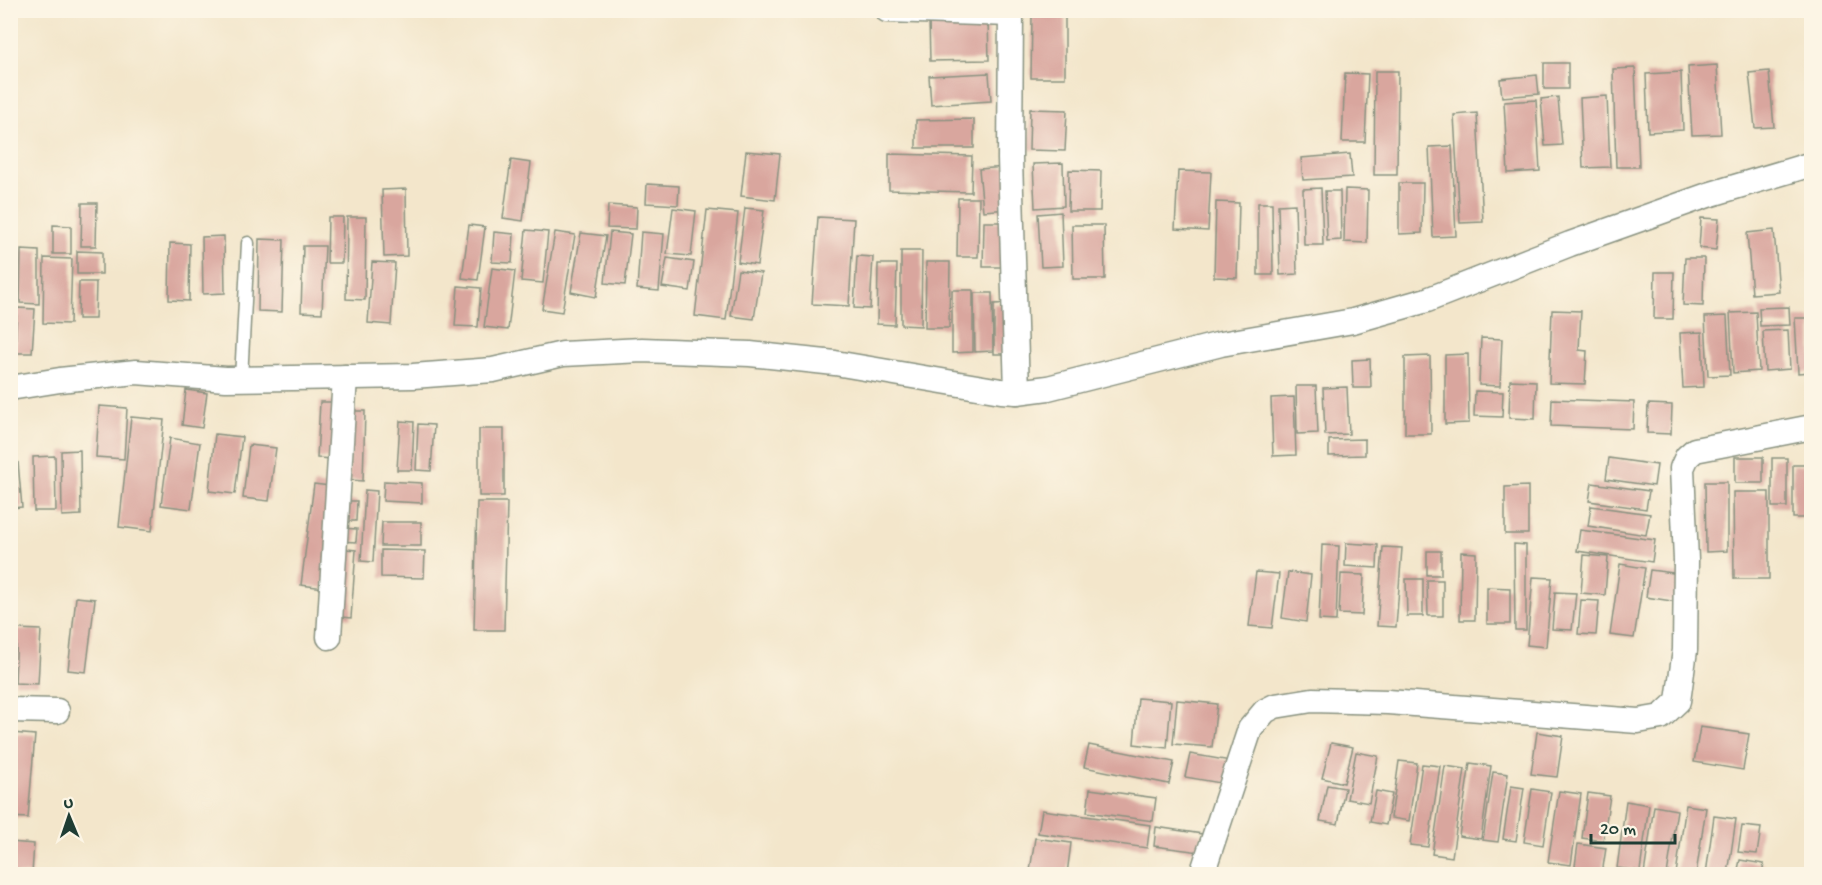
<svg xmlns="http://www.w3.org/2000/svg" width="1822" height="885" font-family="'Gochi Hand',sans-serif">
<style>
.building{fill:#d9a69e}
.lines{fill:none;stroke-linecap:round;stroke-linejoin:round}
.lane-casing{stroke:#899280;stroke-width:15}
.street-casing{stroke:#899280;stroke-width:27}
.lane{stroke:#fff;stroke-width:12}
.street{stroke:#fff;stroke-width:24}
</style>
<rect width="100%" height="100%" fill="#fcf5e5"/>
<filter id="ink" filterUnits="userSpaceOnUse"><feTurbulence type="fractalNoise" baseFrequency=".0167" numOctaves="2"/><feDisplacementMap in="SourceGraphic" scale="12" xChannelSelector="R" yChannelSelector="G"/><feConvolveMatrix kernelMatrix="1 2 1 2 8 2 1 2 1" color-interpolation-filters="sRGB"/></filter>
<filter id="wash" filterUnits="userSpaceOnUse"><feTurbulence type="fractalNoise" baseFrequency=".008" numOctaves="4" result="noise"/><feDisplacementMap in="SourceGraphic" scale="24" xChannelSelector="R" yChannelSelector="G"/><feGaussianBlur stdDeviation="1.35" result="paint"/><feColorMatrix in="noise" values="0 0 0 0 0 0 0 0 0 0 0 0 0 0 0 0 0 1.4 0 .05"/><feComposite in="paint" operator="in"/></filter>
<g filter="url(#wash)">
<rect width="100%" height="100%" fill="#f3e6cb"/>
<g id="blocks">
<g class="building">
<path d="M1032 15H1065V78H1031Z"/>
<path d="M988 19 989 60 930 61 929 20Z"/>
<rect x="1544" y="63" width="24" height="26"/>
<path d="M1717 65 1721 134 1692 135 1688 67Z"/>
<path d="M1635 68 1639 167H1616L1613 69Z"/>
<path d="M1375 71H1398L1397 175H1374Z"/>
<path d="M1769 71 1774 127 1755 128 1749 73Z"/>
<path d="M1681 72 1683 130 1648 132 1646 74Z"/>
<path d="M989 73 991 101 931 105 929 76Z"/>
<path d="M1345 73 1368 74 1365 142H1342Z"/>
<path d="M1537 75 1539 94 1502 97 1500 79Z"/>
<path d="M1607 96 1610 167 1583 168 1580 98Z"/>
<path d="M1558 97 1562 145 1545 146 1541 99Z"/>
<path d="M1536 100 1540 171 1508 173 1504 102Z"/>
<path d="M1030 109 1067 110 1065 151 1029 150Z"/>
<path d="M1477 113 1483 222 1460 223 1454 115Z"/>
<path d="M974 119V148H916V120Z"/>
<path d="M1452 146 1456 236 1433 237 1429 147Z"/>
<path d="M746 151 780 154 775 200 741 196Z"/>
<path d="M889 154 972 156 971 192 889 190Z"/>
<path d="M1350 154 1352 177 1303 180 1301 158Z"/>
<path d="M511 160 531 163 523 221 503 218Z"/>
<path d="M1063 163 1064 206 1035 208 1033 164Z"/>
<path d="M1007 167 1010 209 983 211 979 169Z"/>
<path d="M1069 170 1101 171 1100 211H1068Z"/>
<path d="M1178 171 1211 172 1208 231 1175 229Z"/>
<path d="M1399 183H1423L1422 233 1399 234Z"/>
<path d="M647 184 679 186 678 205 646 203Z"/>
<path d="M1321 188 1323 245H1304L1303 189Z"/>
<path d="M406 189 407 256 384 257 382 190Z"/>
<path d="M1345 189 1368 190 1367 243 1344 242Z"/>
<path d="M1325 191H1340L1341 240 1327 241Z"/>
<path d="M958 198H979L978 257H957Z"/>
<path d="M1216 202 1239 203 1237 278 1214 277Z"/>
<path d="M82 203H97L96 246H81Z"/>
<path d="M1258 203H1272L1273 275H1258Z"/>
<path d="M1295 204 1297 274 1280 275 1278 205Z"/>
<path d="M608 205 637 207 636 229 607 228Z"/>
<path d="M673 208 696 211 691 256 667 254Z"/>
<path d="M745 208 764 210 757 265 738 262Z"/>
<path d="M707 210 738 213 726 320 695 316Z"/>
<path d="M1061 212 1063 266 1041 267 1038 214Z"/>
<path d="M328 217H343L342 263H327Z"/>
<path d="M347 217H366L365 300 346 299Z"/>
<path d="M818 217 854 219 849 306 812 304Z"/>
<path d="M1701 218 1719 219 1716 250 1699 248Z"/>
<path d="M984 222H1009L1010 267H983Z"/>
<path d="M53 225 71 226V254H53Z"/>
<path d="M469 225 485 227 478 280 462 278Z"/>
<path d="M1072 225H1104L1105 279H1073Z"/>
<path d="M526 230 548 232 543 283 521 281Z"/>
<path d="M1774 230 1779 292 1752 294 1747 233Z"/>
<path d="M494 232 514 234 512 263 492 262Z"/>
<path d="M555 232 575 235 562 312 542 309Z"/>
<path d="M610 232 631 234 625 285 605 283Z"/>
<path d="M641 232 664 234 659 291 637 289Z"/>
<path d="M581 233 606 236 596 297 571 292Z"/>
<path d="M224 236 225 293 203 294 202 237Z"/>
<path d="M259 239 284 240 282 312 258 311Z"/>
<path d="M170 243 190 244 189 301 169 300Z"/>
<path d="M303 246H325L322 313 301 312Z"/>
<path d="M21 250 39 251V304L20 303Z"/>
<path d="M77 251 102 252V274H77Z"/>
<path d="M901 251H922L921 326 901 325Z"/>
<path d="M857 256 873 257 870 309 854 308Z"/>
<path d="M44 258 72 259 70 324 43 323Z"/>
<path d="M667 258 694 262 690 291 662 287Z"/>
<path d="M1685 258H1704L1703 306 1683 305Z"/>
<path d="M372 262 395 263 391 325 368 323Z"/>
<path d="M926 262H950L949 328H925Z"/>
<path d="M878 264H897L895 325 877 324Z"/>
<path d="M492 268 515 271 508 330 484 327Z"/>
<path d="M738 270 761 273 754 319 731 316Z"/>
<path d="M1655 272H1674L1673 319H1654Z"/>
<path d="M79 282H96L95 319H78Z"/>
<path d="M458 286 481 288 478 327 455 326Z"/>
<path d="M952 290H973V352L952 353Z"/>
<path d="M974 293H992L993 351 975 352Z"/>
<path d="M1013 303V354H994V304Z"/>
<path d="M1789 307 1790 325 1760 326 1759 308Z"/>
<path d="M17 308 35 309 32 353H15Z"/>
<path d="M1552 310 1581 311 1579 350 1587 351 1585 384 1549 383Z"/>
<path d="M1756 312 1759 371 1733 373 1730 313Z"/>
<path d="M1727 316 1730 375 1708 376 1705 317Z"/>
<path d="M1795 318H1811L1812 372 1798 373Z"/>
<path d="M1788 330 1790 369 1765 371 1763 331Z"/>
<path d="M1702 332 1704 387 1683 388 1680 333Z"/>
<path d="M1481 338 1502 339 1500 386 1479 385Z"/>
<path d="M1468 354 1469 423 1445 424V355Z"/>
<path d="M1430 356 1431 434H1405V357Z"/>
<path d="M1370 359 1371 388H1353L1352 360Z"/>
<path d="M1510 380 1536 381 1535 419 1509 418Z"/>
<path d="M1296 386H1316L1318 433 1297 434Z"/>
<path d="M1347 387 1349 434 1325 435 1323 388Z"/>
<path d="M186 390 207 393 202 428 182 425Z"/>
<path d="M1475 391 1503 392 1502 417 1474 416Z"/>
<path d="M1294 397 1296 455 1273 456 1271 398Z"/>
<path d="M1552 399 1634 402 1633 429 1551 426Z"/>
<path d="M320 402H338L335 459 317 458Z"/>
<path d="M1648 404 1672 405 1671 434 1647 433Z"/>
<path d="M99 406 127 408 124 459 96 457Z"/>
<path d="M351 411H365L363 481 349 480Z"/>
<path d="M131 417 164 420 152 531 119 527Z"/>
<path d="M400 421 414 422 412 470H397Z"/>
<path d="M418 424 434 425 431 471 416 470Z"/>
<rect x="479" y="429" width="25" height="67"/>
<path d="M215 434 242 437 235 494 209 491Z"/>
<path d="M170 438 200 443 191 509 161 505Z"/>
<path d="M1365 439V455L1329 456V440Z"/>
<path d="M249 445 276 448 269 501 243 498Z"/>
<path d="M80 450 81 515 62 516 61 451Z"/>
<path d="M55 456 56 511H34L33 457Z"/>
<rect x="1735" y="457" width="28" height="26"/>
<path d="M1609 458 1657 465 1654 486 1606 479Z"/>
<rect x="1772" y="458" width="15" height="49"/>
<path d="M18 462 22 507 10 508V463Z"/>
<rect x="1793" y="465" width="17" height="53"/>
<path d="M384 481 422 483V503L383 501Z"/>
<path d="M1705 482H1727V551L1706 552Z"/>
<path d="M1592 483 1649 491 1646 509 1589 501Z"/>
<path d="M314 484 337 487 324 588 301 585Z"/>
<path d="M1528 486V534H1505V487Z"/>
<path d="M365 490 377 491 373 562 361 561Z"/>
<path d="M1733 492H1769V579H1734Z"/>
<path d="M343 501H357L356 521H342Z"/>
<path d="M477 502H507L504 630H474Z"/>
<path d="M1591 506 1650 514 1646 535 1588 526Z"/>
<path d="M382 522H421V546H381Z"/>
<path d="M340 528 357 529 356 542 339 541Z"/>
<path d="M1580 530 1655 540 1652 562 1577 551Z"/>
<path d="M1346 543 1378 545 1377 568 1345 566Z"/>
<path d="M1514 544 1526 545V630H1515Z"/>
<path d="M1322 545 1339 546 1336 621 1319 620Z"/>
<path d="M1383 547 1402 548 1396 627 1377 626Z"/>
<path d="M337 548 356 550 351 618 332 616Z"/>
<path d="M381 550 425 551 424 578 381 577Z"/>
<rect x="1427" y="551" width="14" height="24"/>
<path d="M1461 552 1476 553 1475 620H1460Z"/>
<path d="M1584 555 1608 557 1605 595 1581 593Z"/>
<path d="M1620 564 1645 568 1634 638 1610 635Z"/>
<path d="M1650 570 1681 574 1678 602 1646 597Z"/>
<path d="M1256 572 1279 574 1272 628 1249 626Z"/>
<path d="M1288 572 1311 575 1306 622 1282 618Z"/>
<path d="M1341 574 1364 575 1362 615 1339 614Z"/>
<path d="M1533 577 1552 578 1546 647 1527 645Z"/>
<path d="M1406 579H1423V616H1407Z"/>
<path d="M1427 580H1443V616H1428Z"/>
<path d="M1487 587 1510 588V624H1487Z"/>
<path d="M1555 592 1576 593 1572 630 1552 629Z"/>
<path d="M76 597 95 599 86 672 68 670Z"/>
<path d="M1581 600 1599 601 1596 635 1578 634Z"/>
<path d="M17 629 41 630 38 684 15 683Z"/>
<path d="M1138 698 1171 701 1167 748 1134 744Z"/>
<path d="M1177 700 1217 704 1212 747 1173 744Z"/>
<path d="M1700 727 1749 734 1743 770 1694 762Z"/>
<path d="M1537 732 1563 736 1557 777 1531 774Z"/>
<path d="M12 733 35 735 28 818 10 817Z"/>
<path d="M1331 743 1353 747 1344 783 1322 778Z"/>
<path d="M1089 745 1174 762 1169 784 1084 767Z"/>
<path d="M1356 752 1378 756 1369 803 1347 799Z"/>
<path d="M1190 754 1231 761 1226 784 1185 777Z"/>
<path d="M1399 761 1417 763 1409 821 1391 818Z"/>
<path d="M1470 763 1491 766 1481 839 1459 836Z"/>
<path d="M1422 764 1440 766 1428 847 1410 845Z"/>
<path d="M1445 766 1465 769 1452 857 1432 854Z"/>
<path d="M1493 772 1508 774 1498 842 1483 840Z"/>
<path d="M1327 785 1345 788 1338 824 1320 821Z"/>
<path d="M1511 786 1524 788 1516 841 1503 839Z"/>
<path d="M1090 789 1156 798 1153 821 1087 812Z"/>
<path d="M1532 789 1551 792 1543 845 1524 842Z"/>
<path d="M1376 791 1392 794 1386 825 1370 822Z"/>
<path d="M1559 791 1581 794 1571 865 1548 862Z"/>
<path d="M1588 793 1610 796 1603 841 1582 838Z"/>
<path d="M1626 801 1649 805 1640 871 1617 868Z"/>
<path d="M1686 805 1706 808 1696 874H1676Z"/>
<path d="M1654 806 1677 810 1667 874H1644Z"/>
<path d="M1042 810 1150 825 1147 848 1038 833Z"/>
<path d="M1714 816 1736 819 1728 874H1706Z"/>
<path d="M1742 826 1761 828 1757 854 1738 852Z"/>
<path d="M1156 827 1202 834 1200 852 1154 846Z"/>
<path d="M1035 838 1071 843 1067 874 1030 871Z"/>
<path d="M10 842 34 844 32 874H10Z"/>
<path d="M1578 844 1606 848 1602 874 1574 873Z"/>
<path d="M1740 860 1764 864 1762 874H1737Z"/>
</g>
</g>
</g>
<g filter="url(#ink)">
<use href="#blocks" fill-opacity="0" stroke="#899280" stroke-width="1.5"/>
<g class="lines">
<g class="lane-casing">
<path id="lane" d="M241 379 248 243"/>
</g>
<g class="street-casing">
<g id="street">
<path d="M887 10 1011 14"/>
<path d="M1011 10 1010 159 1017 392"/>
<path d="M10 388 60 380 136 372 226 379 413 376 493 370 563 354 642 350 750 354 835 363 1001 391 1017 392 1048 388 1221 344 1353 321 1427 300 1570 244 1708 195 1812 164"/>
<path d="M329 637 345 377"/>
<path d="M10 710 57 711"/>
<path d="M1202 874 1250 729 1265 711 1275 706 1312 700 1388 702 1638 721 1661 717 1678 701 1685 650 1686 560 1682 468 1687 457 1695 450 1812 427"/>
</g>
</g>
<use href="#lane" class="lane"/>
<use href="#street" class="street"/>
</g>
</g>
<rect width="1822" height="885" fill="none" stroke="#fcf5e5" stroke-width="36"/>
<g transform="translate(69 816) rotate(358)" stroke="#fcf5e5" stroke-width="4.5" paint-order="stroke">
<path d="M0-4.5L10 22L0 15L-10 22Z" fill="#1f3d34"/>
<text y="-9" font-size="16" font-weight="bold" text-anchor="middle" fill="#1f3d34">U</text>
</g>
<path d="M1591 834v9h84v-9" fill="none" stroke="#1f3d34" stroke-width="3"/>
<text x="1600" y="834" font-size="18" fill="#1f3d34" stroke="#fcf5e5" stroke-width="4.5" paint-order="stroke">20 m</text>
</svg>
